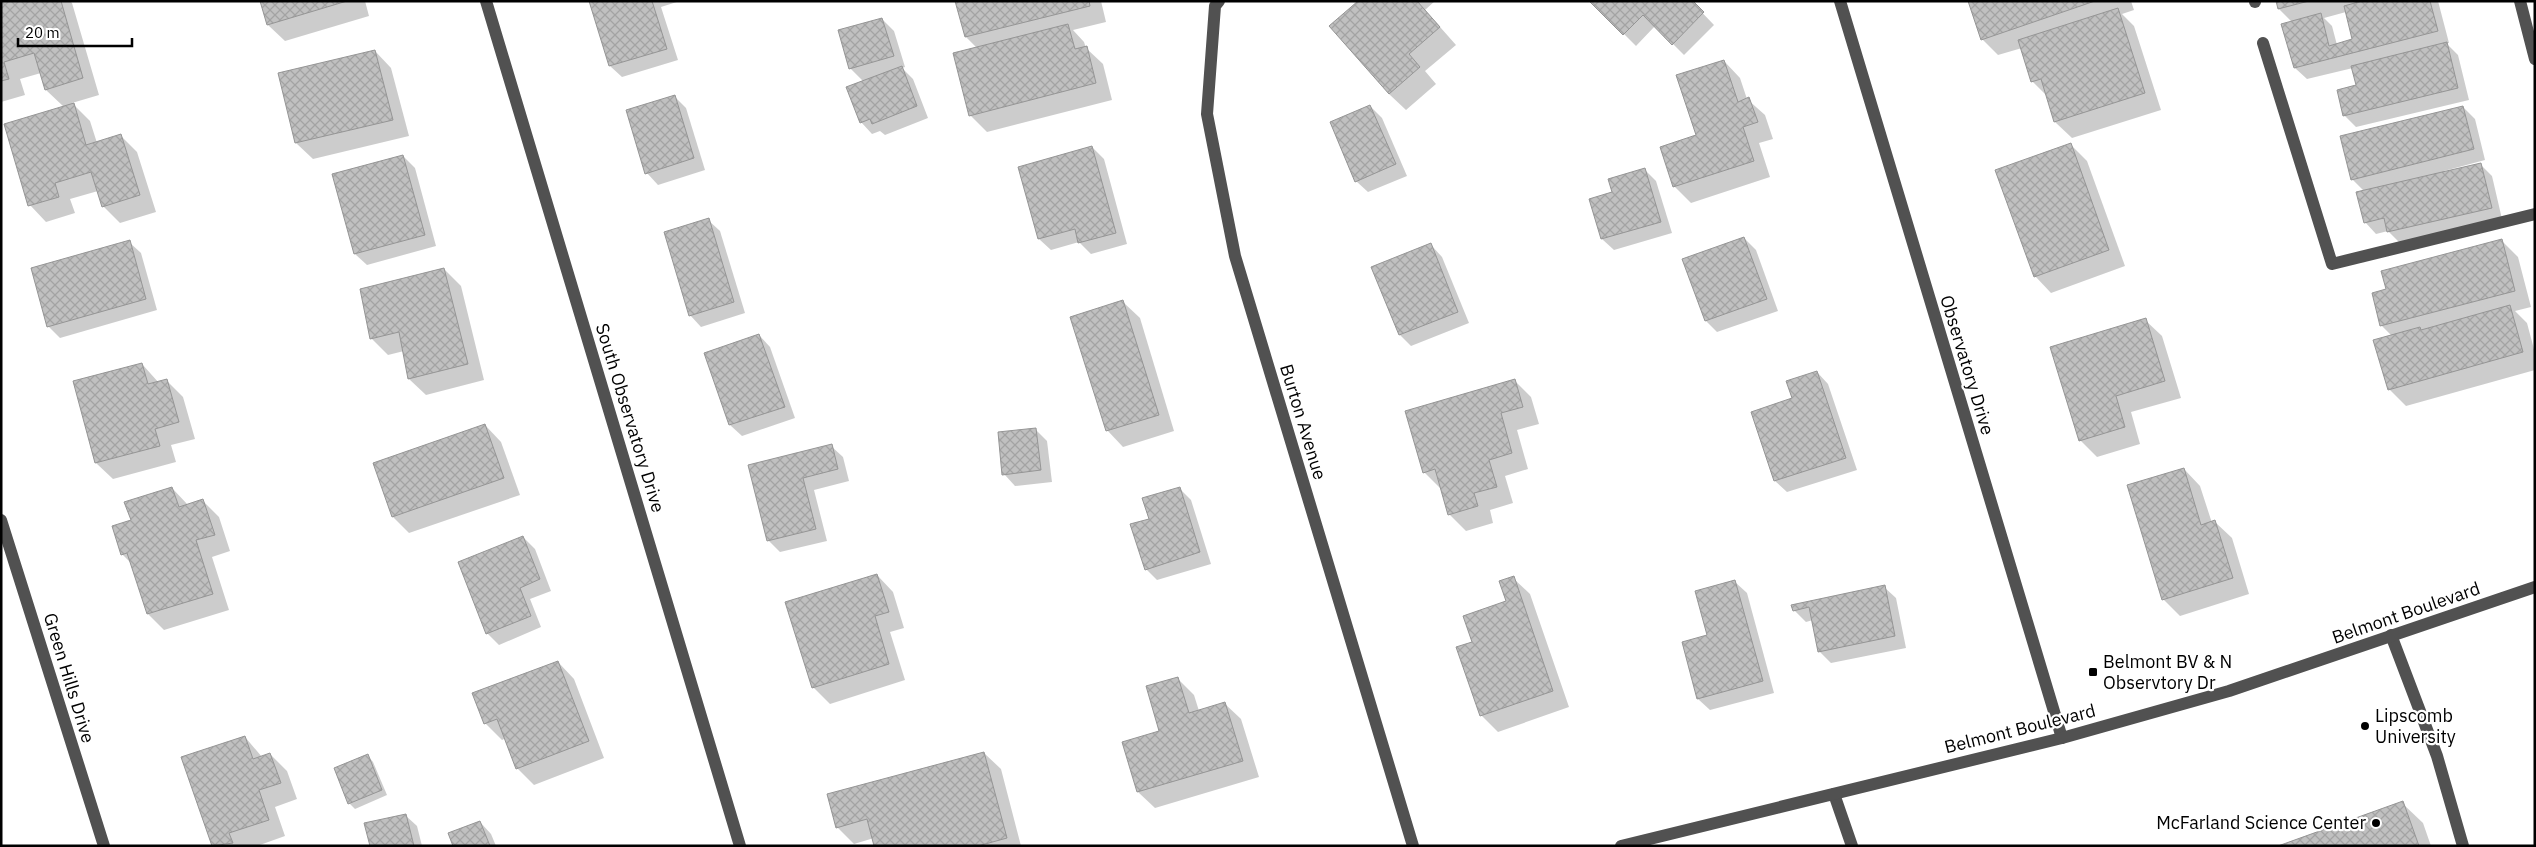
<svg xmlns="http://www.w3.org/2000/svg" width="2536" height="847" font-family="'IBM Plex Sans',sans-serif">
<style>
.shadow{fill:#0003;fill-rule:evenodd}
.building{fill:url(#building-cross-hatch);stroke:#959595}
.lines{fill:none;stroke-linecap:round;stroke-linejoin:round}
.minor{stroke:#515151;stroke-width:12}
.poi-dot{fill:#000;stroke:#fff;stroke-width:2}
.labels{text-anchor:middle;stroke-width:4.5;stroke-linejoin:round;paint-order:stroke}
.street-label{font-size:18px;fill:#000;stroke:#fff}
.poi-label{font-size:18px;fill:#000;stroke:#fff;text-anchor:start}
</style>
<defs>
<pattern id="building-cross-hatch" width="8" height="8" patternUnits="userSpaceOnUse" patternTransform="scale(1.25)"><rect width="8" height="8" fill="#c0c0c0"/><path d="M0 0l8 8M0 8l8-8" fill="none" stroke="#a3a3a3"/></pattern>
</defs>
<rect width="100%" height="100%" fill="#fff"/>
<g class="shadow">
<path d="M5 1H70L72 3 99 95 72 103 90 121 97 143 121 136 137 152 156 212 120 223 103 206 98 191 70 199 75 213 46 222 30 205 64 107 46 90 41 73 20 79 25 95 1 102V2Z"/>
<path d="M261 1H365L369 16 285 41 268 25Z"/>
<path d="M591 1H680L661 7 678 60 622 77 610 66Z"/>
<path d="M957 1H1101L1106 22 1073 30 1084 42 1086 48 1103 64 1112 100 987 132 970 115 977 48 966 37Z"/>
<path d="M1360 1H1435L1425 10 1456 45 1425 71 1436 84 1406 110 1389 94Z"/>
<path d="M1591 1H1691L1714 25 1684 55 1655 26 1636 46Z"/>
<path d="M1970 1H2131L2134 10 2122 14 2134 26 2161 110 2072 138 2055 122 2047 96 2032 81 2022 48 1998 55 1982 39Z"/>
<path d="M2277 1H2438L2449 43H2446L2458 55 2469 100 2356 127 2344 115 2357 86 2353 68 2307 79 2295 68 2282 25 2292 22 2279 9ZM2346 12 2353 40 2337 45 2332 26 2324 18Z"/>
<path d="M882 19 894 31 905 67 902 68 913 79 928 118 885 135 880 131 872 134 861 122 864 82 850 68Z"/>
<path d="M375 51 391 68 409 136 313 159 296 143 280 74Z"/>
<path d="M1724 61 1740 78 1747 99 1765 115 1773 139 1759 143 1770 177 1691 203 1674 186 1698 136Z"/>
<path d="M674 96 686 108 705 170 658 185 647 173Z"/>
<path d="M1370 106 1382 118 1407 176 1368 192 1356 181Z"/>
<path d="M2463 107 2475 119 2485 160 2444 171V173L2481 165 2492 176 2502 219 2400 243 2388 231 2376 234 2365 222 2364 191 2352 179Z"/>
<path d="M2070 144 2087 161 2125 266 2051 293 2035 276Z"/>
<path d="M1092 147 1104 159 1127 244 1091 254 1079 242 1051 250 1039 239Z"/>
<path d="M403 156 415 168 436 246 367 265 355 254 334 175Z"/>
<path d="M1645 170 1656 181 1672 233 1614 250 1602 239 1614 193Z"/>
<path d="M708 220 720 231 745 313 701 327 690 315Z"/>
<path d="M1744 238 1756 250 1778 311 1717 332 1706 321Z"/>
<path d="M2502 241 2518 257 2531 307 2515 311 2527 323 2535 353V370L2406 406 2389 389 2392 336 2382 326 2373 294 2388 290Z"/>
<path d="M129 242 141 253 157 310 60 338 48 326Z"/>
<path d="M1431 245 1442 257 1469 323 1411 346 1400 335Z"/>
<path d="M444 269 461 286 484 380 426 395 409 379 404 351 388 355 371 338Z"/>
<path d="M1123 302 1140 318 1174 431 1123 447 1107 430Z"/>
<path d="M2145 320 2162 336 2181 398 2131 412 2140 444 2097 457 2080 440Z"/>
<path d="M759 335 770 347 795 418 742 436 730 425 705 353Z"/>
<path d="M142 364 159 383 167 381 183 397 195 439 171 445 176 462 113 479 96 463Z"/>
<path d="M1817 372 1828 384 1857 470 1787 492 1775 481 1753 413 1793 399Z"/>
<path d="M1515 381 1531 397 1539 424 1517 430 1528 469 1505 476 1513 503 1490 510 1493 523 1466 531 1449 514 1441 489 1424 472Z"/>
<path d="M485 425 501 442 520 495 409 533 393 517 374 464Z"/>
<path d="M1035 429 1047 441 1052 482 1015 486 1004 474Z"/>
<path d="M831 446 843 457 849 481 814 490 827 541 780 552 768 540 750 466Z"/>
<path d="M2184 469 2200 486 2212 523 2215 522 2232 538 2249 594 2180 616 2163 599Z"/>
<path d="M172 488 188 505 203 501 219 517 230 551 212 557 229 610 164 630 148 614 132 564 122 554 132 521Z"/>
<path d="M1179 488 1191 500 1211 564 1157 580 1146 569Z"/>
<path d="M523 537 535 549 551 591 530 599 541 627 499 645 487 633Z"/>
<path d="M877 575 893 592 904 628 890 632 905 680 830 704 813 687Z"/>
<path d="M1513 578 1530 594 1569 707 1498 732 1481 715 1473 642 1508 602Z"/>
<path d="M1735 582 1747 593 1774 693 1710 710 1698 699Z"/>
<path d="M1884 587 1896 598 1906 648 1831 663 1819 651 1813 620 1806 622 1794 610Z"/>
<path d="M558 662 574 679 604 758 534 785 517 768 506 738 502 740 485 723Z"/>
<path d="M1177 678 1194 695 1199 711 1224 703 1241 719 1259 777 1155 808 1138 792Z"/>
<path d="M245 737 262 757 270 754 287 771 297 799 275 807 285 836 257 846H213Z"/>
<path d="M984 753 1001 769 1021 846H875L874 838 854 844 837 827Z"/>
<path d="M368 756 373 762 387 795 355 809 349 803Z"/>
<path d="M2402 803 2423 823 2431 846H2282Z"/>
<path d="M405 815 417 826 422 846H371Z"/>
<path d="M480 822 491 834 496 846H455Z"/>
</g>
<g class="building">
<path d="M1 1H61L83 78 45 90 34 53 4 62 9 79 1 81Z"/>
<path d="M260 1H347L267 25Z"/>
<path d="M589 1H652L667 49 609 66Z"/>
<path d="M955 1H1089L1090 6 965 37Z"/>
<path d="M1358 1H1417L1440 27 1409 54 1420 67 1389 94 1329 26Z"/>
<path d="M1589 1H1693L1704 12 1672 45 1643 15 1623 35Z"/>
<path d="M1968 1H2095L1981 40Z"/>
<path d="M2276 1H2309L2278 9Z"/>
<path d="M2362 1H2430L2438 31 2294 68 2281 24 2321 13 2329 46 2352 39 2344 6Z"/>
<path d="M2118 8 2145 93 2054 122 2041 79 2031 82 2018 40Z"/>
<path d="M882 18 894 56 849 69 838 30Z"/>
<path d="M1068 24 1075 49 1087 46 1096 83 969 116 953 53Z"/>
<path d="M2447 42 2458 88 2343 116 2337 90 2356 85 2351 66Z"/>
<path d="M375 50 393 120 295 143 278 73Z"/>
<path d="M1724 60 1738 102 1749 97 1758 122 1743 127 1754 161 1673 187 1660 147 1696 135 1676 75Z"/>
<path d="M902 66 917 106 872 124 870 119 860 123 846 87Z"/>
<path d="M675 95 694 158 645 174 626 110Z"/>
<path d="M74 103 86 145 121 134 140 195 102 207 91 172 55 183 59 197 28 206 4 124Z"/>
<path d="M1370 105 1396 164 1355 182 1330 122Z"/>
<path d="M2463 106 2474 149 2351 180 2340 136Z"/>
<path d="M2071 143 2109 250 2034 277 1995 170Z"/>
<path d="M1092 146 1116 233 1078 243 1075 229 1038 239 1018 167Z"/>
<path d="M403 155 425 235 354 254 332 174Z"/>
<path d="M2481 163 2492 208 2387 232 2384 218 2364 223 2356 192Z"/>
<path d="M1645 168 1661 222 1601 239 1589 199 1612 192 1608 179Z"/>
<path d="M709 218 734 302 689 316 664 232Z"/>
<path d="M1744 237 1767 299 1705 321 1682 259Z"/>
<path d="M2502 239 2515 291 2380 326 2372 293 2386 289 2381 271Z"/>
<path d="M130 240 146 299 47 327 31 268Z"/>
<path d="M1431 243 1458 312 1399 335 1371 267Z"/>
<path d="M444 268 468 364 408 379 399 332 370 339 360 289Z"/>
<path d="M1123 300 1159 415 1106 431 1070 317Z"/>
<path d="M2510 305 2523 352 2388 390 2373 340 2420 327 2421 330Z"/>
<path d="M2146 318 2165 381 2116 396 2125 427 2079 441 2050 347Z"/>
<path d="M759 334 785 407 729 425 704 353Z"/>
<path d="M142 363 148 384 167 379 179 422 155 429 160 446 95 463 73 381Z"/>
<path d="M1817 371 1846 458 1774 481 1751 412 1792 398 1786 381Z"/>
<path d="M1515 379 1523 407 1501 413 1512 453 1489 460 1497 487 1474 493 1478 506 1448 515 1435 469 1423 473 1405 411Z"/>
<path d="M485 424 504 478 392 517 373 463Z"/>
<path d="M1036 428 1041 470 1002 475 998 432Z"/>
<path d="M832 444 838 469 803 478 816 529 767 541 748 465Z"/>
<path d="M2184 468 2201 525 2215 520 2233 578 2162 600 2127 485Z"/>
<path d="M172 487 179 507 203 499 215 535 196 540 213 594 147 614 127 553 121 555 112 526 131 520 124 502Z"/>
<path d="M1180 487 1200 552 1145 570 1130 524 1149 519 1142 498Z"/>
<path d="M523 536 540 579 520 588 531 616 486 634 458 562Z"/>
<path d="M877 574 889 612 875 616 889 664 812 688 785 602Z"/>
<path d="M1514 576 1553 691 1480 716 1456 647 1472 642 1463 616 1506 601 1499 581Z"/>
<path d="M1735 580 1763 681 1697 699 1682 642 1707 635 1695 591Z"/>
<path d="M1885 585 1895 636 1818 652 1809 607 1793 611 1791 605Z"/>
<path d="M558 661 589 741 516 769 497 719 484 724 472 693Z"/>
<path d="M1178 677 1189 713 1225 702 1243 761 1137 792 1122 742 1159 731 1146 686Z"/>
<path d="M245 736 253 759 270 753 281 783 259 790 269 820 229 833 233 843 212 846 181 757Z"/>
<path d="M984 752 1007 838 978 846H874L867 819 836 828 827 794Z"/>
<path d="M368 754 382 790 348 804 334 768Z"/>
<path d="M2403 801 2419 846H2278Z"/>
<path d="M406 814 414 846H370L364 823Z"/>
<path d="M480 821 490 846H453L448 833Z"/>
</g>
<g class="lines">
<g class="minor">
<path d="M486 1 740 846"/>
<path d="M1219 1 1215 6 1207 114 1235 256 1413 846"/>
<path d="M1840 1 2062 738"/>
<path d="M2255 1V2"/>
<path d="M2520 1 2535 59"/>
<path d="M2263 43 2332 264 2535 214"/>
<path d="M1 520 104 846"/>
<path d="M2391 635 2437 756 2463 846"/>
<path d="M1834 794 1852 846"/>
<path d="M1621 846 2062 738 2229 691 2535 587"/>
</g>
</g>
<g class="poi-dot">
<rect x="2088" y="667" width="10" height="10" rx="2.5"/>
<circle cx="2365" cy="726" r="5"/>
<circle cx="2376" cy="823" r="5"/>
</g>
<g class="labels">
<g class="street-label">
<text transform="translate(1967 365) rotate(73)" y="6">Observatory Drive</text>
<text transform="translate(630 418) rotate(73)" y="6">South Observatory Drive</text>
<text transform="translate(1303 422) rotate(73)" y="6">Burton Avenue</text>
<text transform="translate(2406 613) rotate(-19)" y="6">Belmont Boulevard</text>
<text transform="translate(69 678) rotate(73)" y="6">Green Hills Drive</text>
<text transform="translate(2020 729) rotate(-14)" y="6">Belmont Boulevard</text>
</g>
<g class="poi-label">
<text x="2103" y="668">Belmont BV &amp; N<tspan x="2103" dy="21">Observtory Dr</tspan></text>
<text x="2375" y="722">Lipscomb<tspan x="2375" dy="21">University</tspan></text>
<text x="2366" y="829" text-anchor="end">McFarland Science Center</text>
</g>
</g>
<rect width="2536" height="847" fill="none" stroke="#000000" stroke-width="5"/>
<path d="M18 38v8h114v-8" fill="none" stroke="#000000" stroke-width="2.5"/>
<text x="25" y="38" font-size="15" fill="#000000" stroke="#ffffff" stroke-width="4" paint-order="stroke">20 m</text>
</svg>
